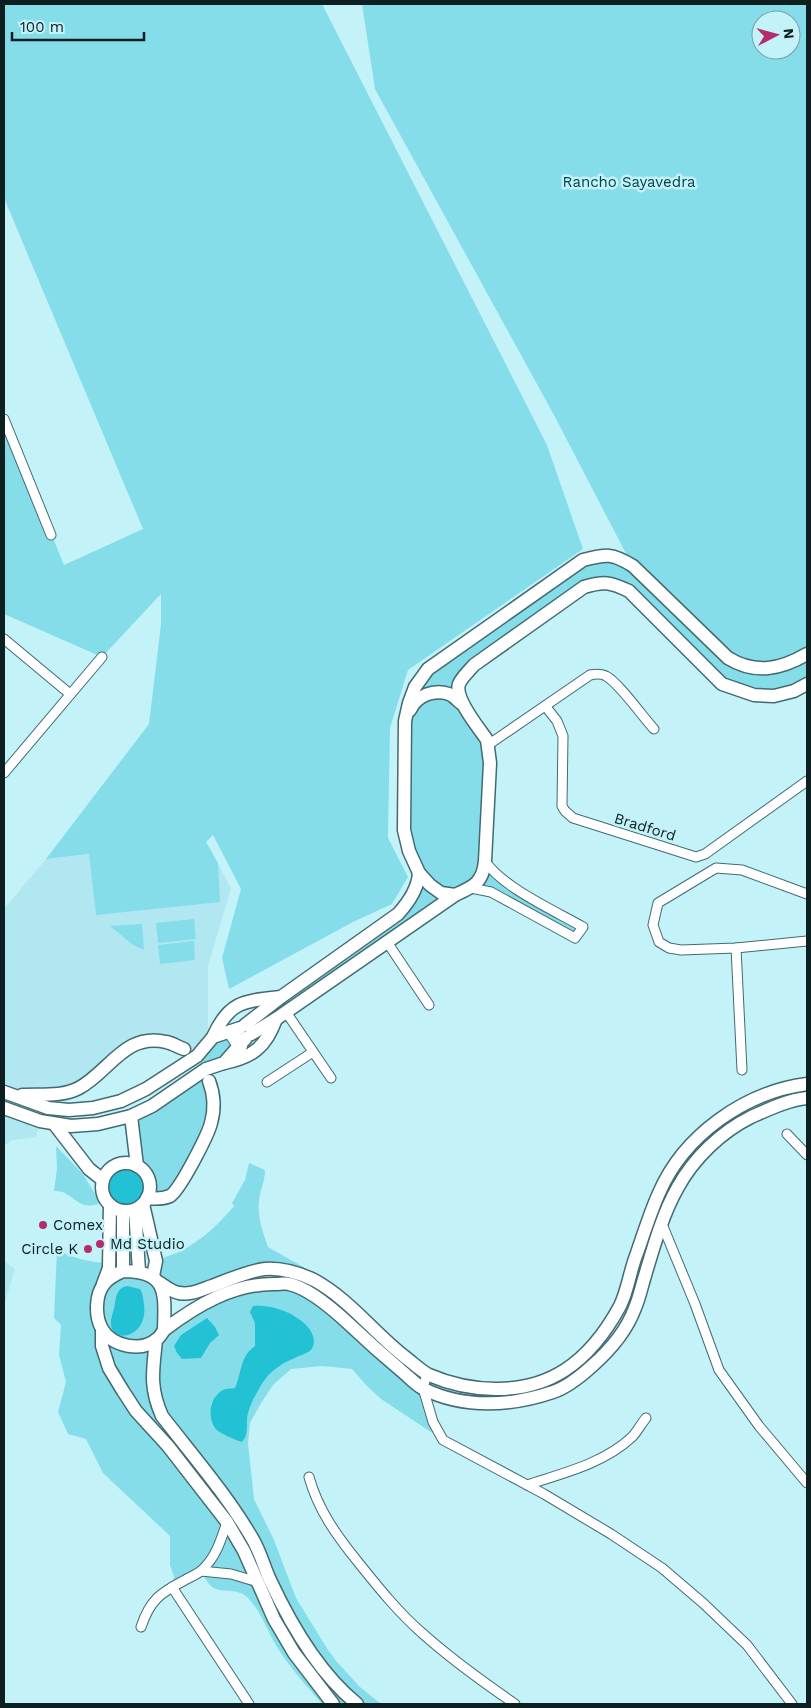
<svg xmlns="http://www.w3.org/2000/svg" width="811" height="1708" font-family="'Work Sans',sans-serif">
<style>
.built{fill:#b0e7f0}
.green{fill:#86ddea;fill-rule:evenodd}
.water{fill:#23c1d4}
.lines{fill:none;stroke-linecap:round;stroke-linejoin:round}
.street-casing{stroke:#426b71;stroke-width:11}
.secondary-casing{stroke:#426b71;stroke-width:15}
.primary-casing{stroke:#426b71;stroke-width:16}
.street{stroke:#fff;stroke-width:9}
.secondary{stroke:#fff;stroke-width:12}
.primary{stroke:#fff;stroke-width:14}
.poi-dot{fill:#b52c6a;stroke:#c4f2f9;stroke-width:2}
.labels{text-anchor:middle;stroke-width:5;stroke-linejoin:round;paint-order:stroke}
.park-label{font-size:15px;fill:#00444c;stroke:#c4f2f9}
.street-label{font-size:15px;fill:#0d1f21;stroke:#c4f2f9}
.poi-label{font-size:15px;fill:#0d1f21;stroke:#c4f2f9;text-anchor:start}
</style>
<rect width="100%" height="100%" fill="#c4f2f9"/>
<g class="built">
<path d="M206 842 231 888 208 966V1041L202 1048 184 1049 147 1041 78 1088 4 1092V909L46 859Z"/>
<path d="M4 1108 40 1121 36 1137 12 1140 4 1146Z"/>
<path d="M4 1261 15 1269 4 1305Z"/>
</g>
<g class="green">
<path d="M4 4H322L547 445 583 549 408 670 390 728 388 838 408 877 392 904 353 922 229 989 222 958 241 889 213 835 206 842 218 863 220 902 96 915 89 854 46 859 149 724 161 624V594L102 657 4 614V419L64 565 143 529 4 198Z"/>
<path d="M362 4H807V684L794 691H738L629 591 601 582 474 665 459 685 487 740 491 870 583 927 575 938 491 892 471 888 255 1032 249 1022 398 915 419 880 409 851 405 721 428 669 583 560 603 555 632 565 555 417 375 89ZM761 20H791V50H761Z"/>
<path d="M194 919 196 939 158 943 156 923Z"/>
<path d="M142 924 144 950 133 945 110 926Z"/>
<path d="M194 941 195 960 160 964 158 945Z"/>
<path d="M221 1034 240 1046 206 1069 197 1056Z"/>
<path d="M188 1080 209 1081 213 1107 180 1185 159 1199 147 1198 140 1167 131 1116Z"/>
<path d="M56 1146 82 1173 96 1195 104 1197 106 1200C78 1217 74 1189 54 1191L57 1169Z"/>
<path d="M249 1163 265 1170C265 1182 260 1190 259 1201 257 1217 263 1232 268 1247L319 1276 314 1281 264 1269 191 1294 161 1284 164 1330 193 1309 263 1283 315 1297 423 1388 443 1440 381 1399 366 1385 352 1369 322 1366 291 1369 273 1385 261 1403 250 1423 248 1443 254 1499 274 1540 296 1598 328 1650 337 1662 360 1687 381 1704H322C306 1685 290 1668 277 1647 267 1631 261 1611 248 1598 238 1587 223 1594 212 1587 208 1584 204 1576 201 1571L172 1587 174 1577 170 1565V1536L103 1473 86 1439 68 1434 58 1412 66 1382 59 1355 61 1325 54 1318 57 1250C73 1258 89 1262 107 1263L113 1275 153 1276 156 1261C163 1257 173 1255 181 1251 202 1240 219 1224 234 1206L232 1203 245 1180Z"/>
</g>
<g class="water">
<circle cx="126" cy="1187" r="24"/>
<path d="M127 1286 140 1289C143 1294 143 1298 144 1304 149 1339 108 1346 111 1320 112 1315 114 1309 115 1304 116 1296 117 1288 127 1286Z"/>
<path d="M253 1306C270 1305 287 1310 300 1320 309 1326 319 1339 311 1350 308 1353 301 1355 297 1357 283 1363 272 1369 263 1382 257 1392 251 1402 248 1413 245 1424 250 1433 242 1442 236 1440 218 1433 215 1428 207 1416 210 1397 223 1390 226 1388 231 1389 235 1388 242 1372 240 1356 255 1346V1323L250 1312Z"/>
<path d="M207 1318 215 1327 219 1335 210 1343 201 1358 182 1359 177 1353 174 1346 181 1335Z"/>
</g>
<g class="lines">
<g class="street-casing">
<g id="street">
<path d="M4 419 51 535"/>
<path d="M4 639 70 694"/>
<path d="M546 707 557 721 563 736 562 806 565 811 573 818 696 857 705 854 807 781"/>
<path d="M488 745 590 675C595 674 601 673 606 676 619 683 642 716 654 729"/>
<path d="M4 773 102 657"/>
<path d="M471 888 491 892 575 938 583 927C555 911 502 887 485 861"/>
<path d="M807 894 742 870 716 868 658 903 653 925 659 942 669 948 681 950 736 948 807 941"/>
<path d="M387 942 429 1005"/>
<path d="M736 948 742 1070"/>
<path d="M286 1012 331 1078"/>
<path d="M267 1082 313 1052"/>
<path d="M787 1134 807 1155"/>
<path d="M662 1224 695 1304 719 1370 759 1426 807 1483"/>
<path d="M427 1374 423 1388 433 1422 443 1440 544 1494 611 1534 662 1568 703 1603 747 1645 792 1704"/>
<path d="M309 1477C318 1510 337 1536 358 1562 378 1587 398 1612 422 1633 451 1659 483 1682 515 1704"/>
<path d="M527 1485C563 1473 603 1464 632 1437 637 1432 641 1424 646 1418"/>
<path d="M201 1571 231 1574 258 1582"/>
<path d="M172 1587 249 1704"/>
<path d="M141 1627C150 1600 160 1593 185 1580 190 1577 198 1574 202 1570 216 1557 221 1540 227 1522"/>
</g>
</g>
<g class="secondary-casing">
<g id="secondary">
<path d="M410 710C417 695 434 689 449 694 454 696 458 701 462 704"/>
<path d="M455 895 441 893 430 885 419 873 409 851 404 830 405 721 409 703 415 687 428 669 583 560C607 554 612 553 633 566L728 658C756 675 781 669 807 654"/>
<path d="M245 1025 281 997 398 914C408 903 418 889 419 873"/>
<path d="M251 1034 276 1019 455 895C473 887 483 883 485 861L490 763 487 740C479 728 454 699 459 684 462 677 469 671 474 665L584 587C604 581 610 582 629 591L722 684 754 695 774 696 794 691 807 684"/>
<path d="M213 1037C229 1001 244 1001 281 997"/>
<path d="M224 1063C253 1057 266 1047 276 1019"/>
<path d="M4 1092 48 1108 69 1110 93 1108 121 1101 146 1089 197 1056 213 1037 240 1028"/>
<path d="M22 1095C41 1094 62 1097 79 1088 109 1072 125 1032 166 1042 172 1043 178 1047 184 1049"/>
<path d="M4 1108 40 1121 71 1126 98 1124 131 1116 152 1106 206 1069 224 1063 246 1038"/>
<path d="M131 1116 137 1166"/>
<path d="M55 1125 89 1169 103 1180"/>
<circle cx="126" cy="1187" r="24"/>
<path d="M147 1198C155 1199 163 1199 170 1196 180 1190 208 1135 211 1123 215 1109 214 1094 209 1081"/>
<path d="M143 1204 156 1261 153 1276"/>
<path d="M135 1210 139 1271"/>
<path d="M123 1211V1271"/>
<path d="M123 1271C168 1271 165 1293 164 1330 162 1333 160 1337 157 1339 141 1353 112 1346 102 1329 95 1317 95 1295 104 1284 109 1277 116 1274 123 1271Z"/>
<path d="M160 1283C166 1287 172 1292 179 1293 191 1295 200 1290 212 1286 225 1281 251 1270 265 1269 281 1268 299 1273 314 1280 349 1299 374 1333 405 1357 413 1363 421 1371 429 1375 471 1393 525 1396 565 1370 588 1355 607 1330 620 1306 628 1290 630 1270 637 1253 644 1233 650 1213 659 1193 684 1135 745 1092 807 1084"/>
<path d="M103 1284 109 1268 110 1205"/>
<path d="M102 1329V1346L109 1368 123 1391 136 1411 168 1446 227 1522 244 1551 274 1619 294 1653 333 1704"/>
<path d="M164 1330C197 1305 234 1283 276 1284 280 1284 285 1283 289 1284 309 1288 335 1311 349 1324 367 1341 385 1357 404 1373 410 1378 416 1385 424 1389 464 1409 512 1406 553 1392 568 1387 581 1376 592 1366 609 1351 627 1330 635 1308 639 1299 641 1289 644 1279 653 1249 662 1215 678 1187 694 1158 721 1132 751 1117 769 1109 788 1100 807 1098"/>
<path d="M156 1340C153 1370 149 1387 162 1416 193 1456 227 1495 252 1538 260 1551 264 1567 270 1580 290 1623 320 1674 357 1704"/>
</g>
</g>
<g class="primary-casing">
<path id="primary" d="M231 1032 240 1046"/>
</g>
<use href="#street" class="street"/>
<use href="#secondary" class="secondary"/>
<use href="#primary" class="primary"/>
</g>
<g class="poi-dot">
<circle cx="43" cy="1225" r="5"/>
<circle cx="100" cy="1244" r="5"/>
<circle cx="88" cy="1249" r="5"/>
</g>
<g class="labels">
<g class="park-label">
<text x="629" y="187">Rancho Sayavedra</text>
</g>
<g class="street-label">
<text transform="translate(645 827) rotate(17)" y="5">Bradford</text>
</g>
<g class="poi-label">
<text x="53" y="1230">Comex</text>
<text x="110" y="1249">Md Studio</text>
<text x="78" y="1254" text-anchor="end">Circle K</text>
</g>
</g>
<rect width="811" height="1708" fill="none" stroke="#0d1f21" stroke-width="10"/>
<g transform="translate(776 35) rotate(84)"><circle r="24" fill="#c4f2f9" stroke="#7b9ea3"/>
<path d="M0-4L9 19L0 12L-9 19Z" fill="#b52c6a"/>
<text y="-8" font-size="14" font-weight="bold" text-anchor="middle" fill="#0d1f21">N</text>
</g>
<path d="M12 32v8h132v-8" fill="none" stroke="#0d1f21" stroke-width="2.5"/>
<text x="20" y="32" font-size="15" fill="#0d1f21" stroke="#c4f2f9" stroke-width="4" paint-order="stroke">100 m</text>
</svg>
